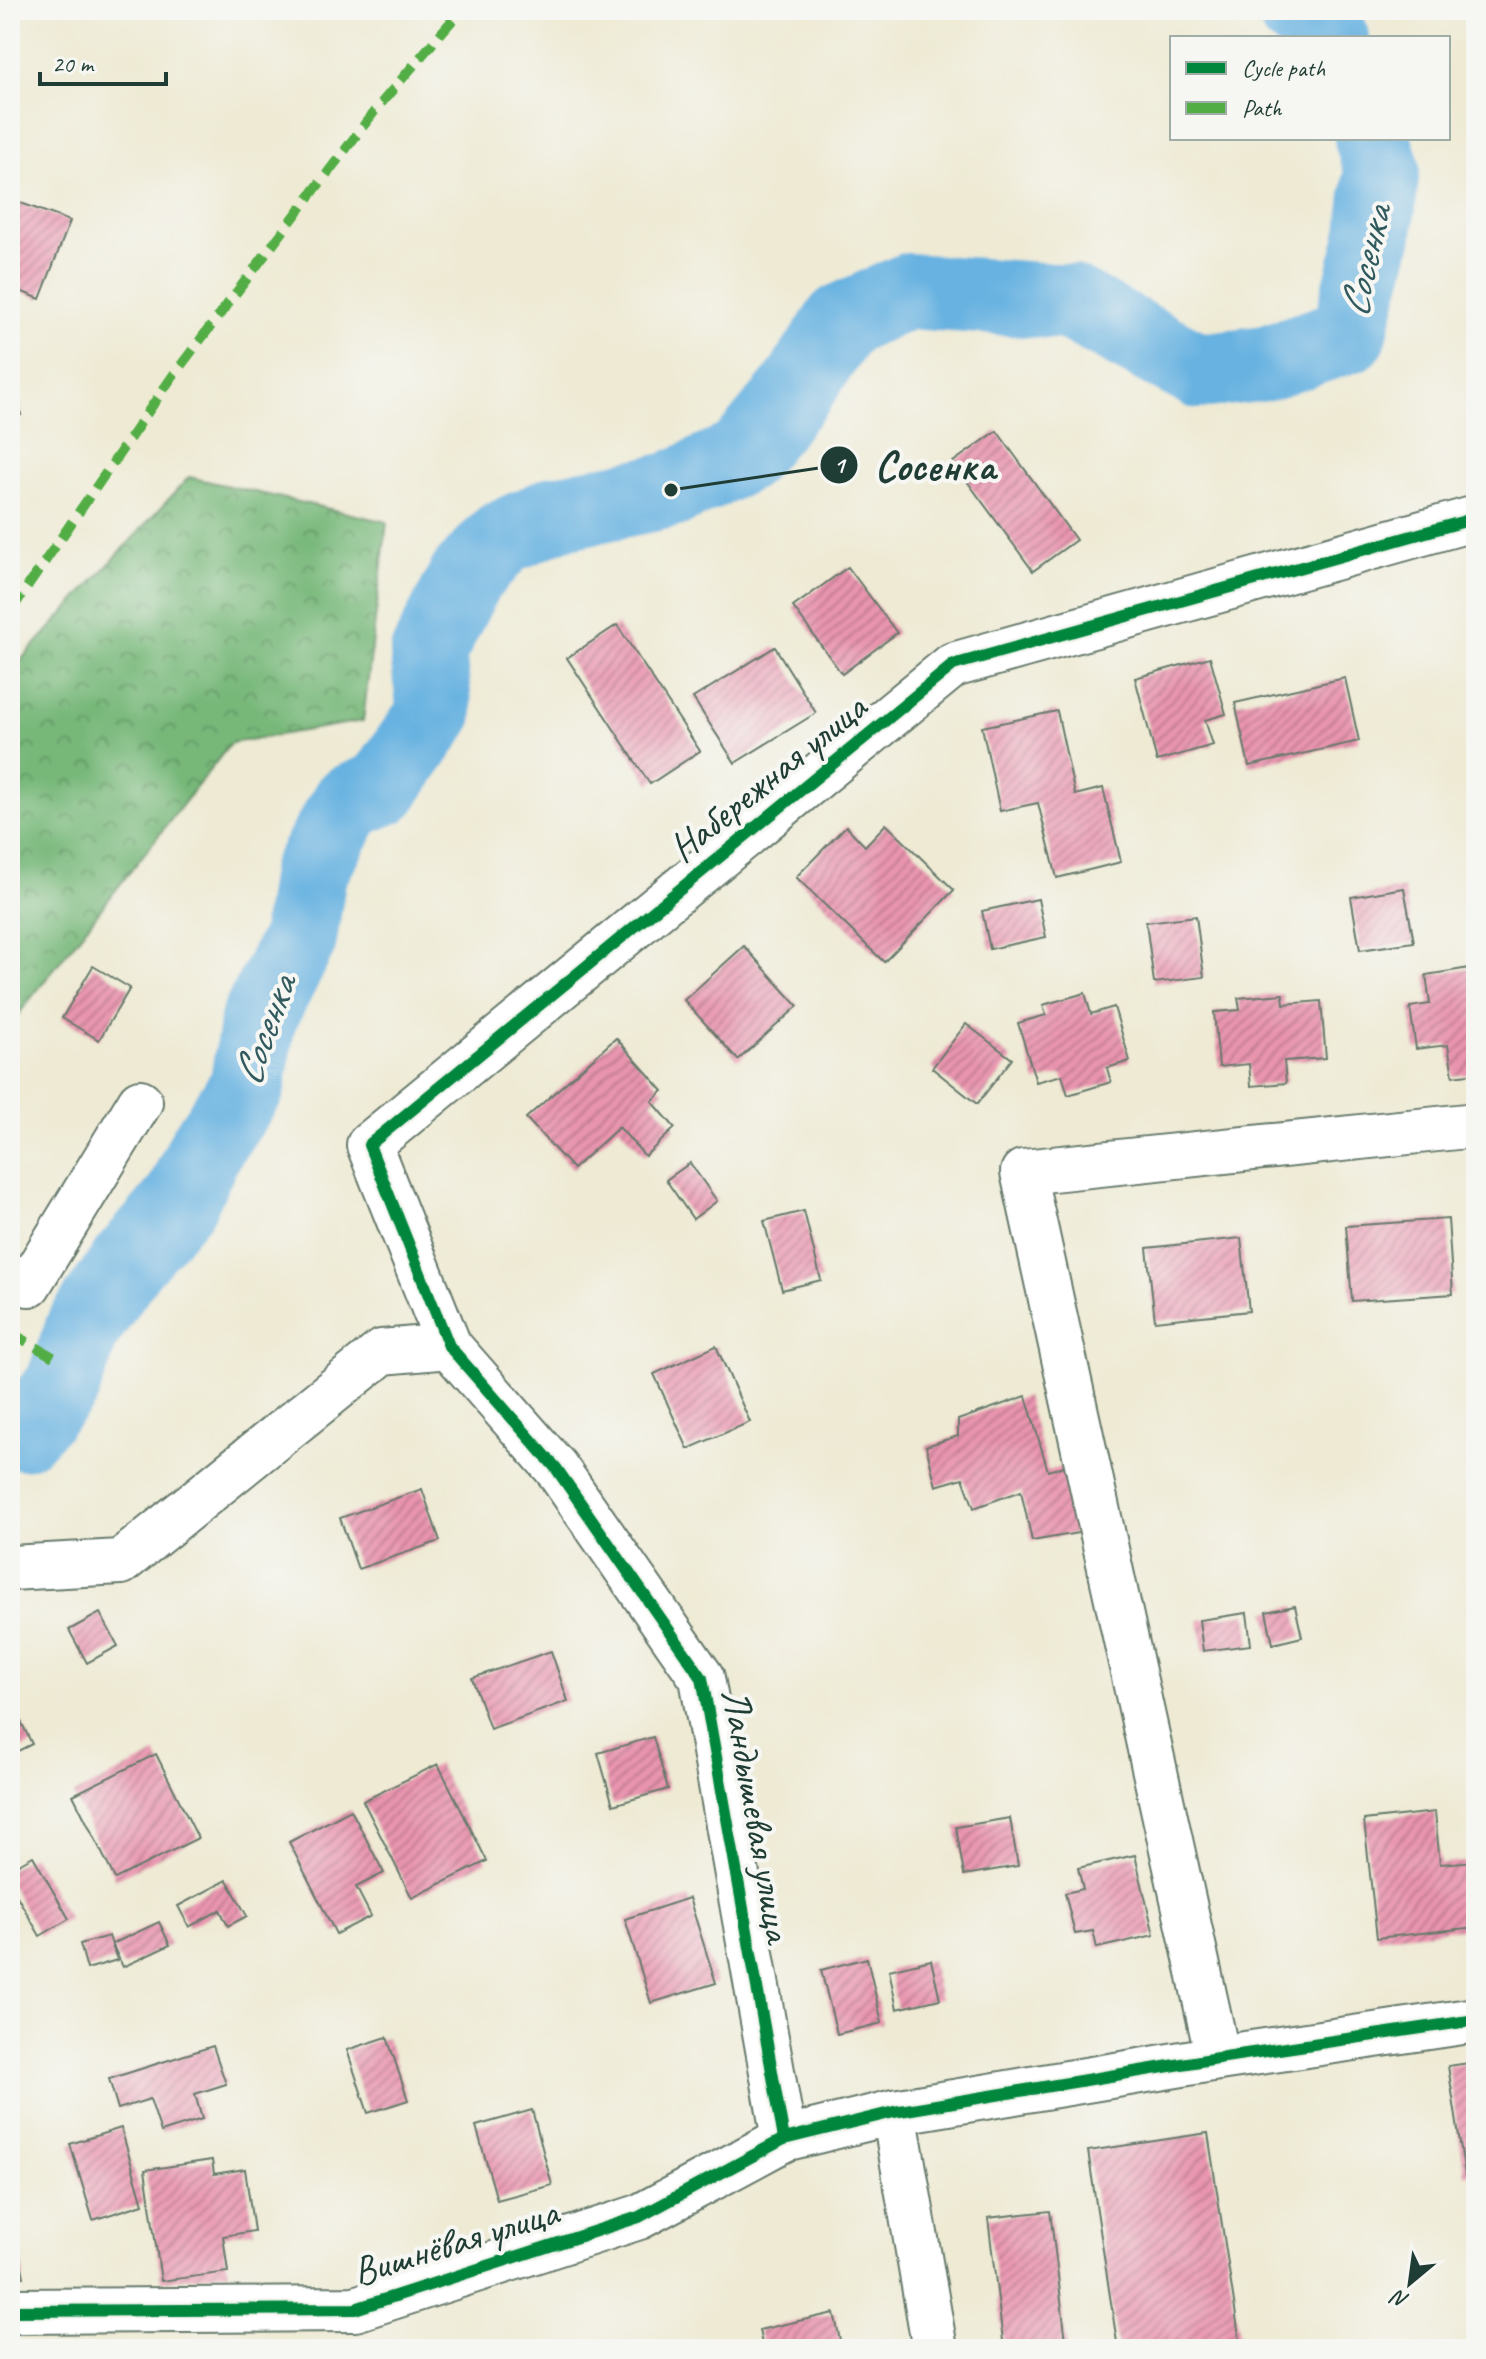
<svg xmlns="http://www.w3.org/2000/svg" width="1486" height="2359" font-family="Caveat,sans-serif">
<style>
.forest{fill:url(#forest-crowns);stroke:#4b7a56;stroke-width:2}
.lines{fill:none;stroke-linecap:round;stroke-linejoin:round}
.river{stroke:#68b2e1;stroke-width:76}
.building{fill:url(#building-hatch)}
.minor-casing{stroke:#677a6c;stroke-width:48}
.minor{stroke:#fff;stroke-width:44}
.quiet{stroke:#52ad45;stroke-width:10;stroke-dasharray:20 10;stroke-linecap:butt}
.cycleway-casing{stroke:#f6f6f2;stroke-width:17}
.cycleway{stroke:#00873e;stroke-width:12}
.labels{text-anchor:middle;stroke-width:8;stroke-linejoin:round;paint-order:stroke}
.street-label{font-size:40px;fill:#1f3d34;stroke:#f6f6f2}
.water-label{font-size:42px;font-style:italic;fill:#315a5f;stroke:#f6f6f2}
.leader{fill:none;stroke:#1f3d34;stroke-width:3}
.callout-dot{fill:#1f3d34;stroke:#f6f6f2;stroke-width:3}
.mark-label{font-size:24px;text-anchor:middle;font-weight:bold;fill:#fff}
.callout-label{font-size:42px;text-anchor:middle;font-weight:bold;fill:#1f3d34;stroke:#f6f6f2;stroke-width:8;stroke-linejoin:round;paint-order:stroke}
</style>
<defs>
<pattern id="forest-crowns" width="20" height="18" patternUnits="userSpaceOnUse" patternTransform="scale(2)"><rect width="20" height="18" fill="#77b879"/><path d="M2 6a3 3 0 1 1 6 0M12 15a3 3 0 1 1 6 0" fill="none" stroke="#619764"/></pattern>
<pattern id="building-hatch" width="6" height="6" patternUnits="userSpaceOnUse" patternTransform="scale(2)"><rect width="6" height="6" fill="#e994af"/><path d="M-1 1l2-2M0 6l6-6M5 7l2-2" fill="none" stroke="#bc7a8f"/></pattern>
</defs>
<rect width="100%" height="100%" fill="#f6f6f2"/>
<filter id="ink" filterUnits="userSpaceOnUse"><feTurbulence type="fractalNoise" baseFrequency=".0125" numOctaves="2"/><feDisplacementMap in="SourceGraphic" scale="16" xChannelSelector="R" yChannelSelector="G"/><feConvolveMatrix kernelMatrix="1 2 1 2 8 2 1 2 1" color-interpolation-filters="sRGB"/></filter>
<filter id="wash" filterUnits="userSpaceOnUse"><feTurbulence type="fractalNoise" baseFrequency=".006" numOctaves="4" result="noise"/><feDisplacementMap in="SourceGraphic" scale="32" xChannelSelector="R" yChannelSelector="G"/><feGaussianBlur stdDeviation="1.8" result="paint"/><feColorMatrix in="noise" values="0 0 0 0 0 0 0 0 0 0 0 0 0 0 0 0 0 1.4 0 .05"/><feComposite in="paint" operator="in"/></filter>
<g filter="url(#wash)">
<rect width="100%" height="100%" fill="#eeead4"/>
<path class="forest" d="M189 477 387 522 363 721 231 743 10 1025V672Z"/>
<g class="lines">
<g class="river">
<path d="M1294 10 1331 38"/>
<path d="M10 1427 22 1432 62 1387 83 1328 127 1263 181 1200 206 1147 247 1087 258 1020 299 939 309 873 349 802 383 788 435 713 428 653 466 577 502 538 557 513 671 490 742 456 798 389 842 321 908 291 1069 302 1199 371 1266 363 1349 335 1375 234 1382 167 1372 138"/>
</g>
</g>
<g id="blocks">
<g class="building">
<path d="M10 199 70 221 40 299 10 287Z"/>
<path d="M10 383H16L21 415 10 416Z"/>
<path d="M997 431 1076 540 1033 571 953 462Z"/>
<path d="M848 567 897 633 842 674 793 607Z"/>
<path d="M617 625 700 751 650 784 567 658Z"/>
<path d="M775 647 816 713 735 763 693 698Z"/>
<path d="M1210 657 1226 714 1205 720 1213 745 1157 761 1135 678Z"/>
<path d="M1345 678 1359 741 1249 766 1235 703Z"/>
<path d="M1057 711 1075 795 1103 788 1121 862 1057 878 1038 803 1000 811 982 727Z"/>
<path d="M886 824 954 890 884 962 796 877 846 826 865 846Z"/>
<path d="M1404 888 1414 942 1360 950 1351 897Z"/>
<path d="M1038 899 1046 937 990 949 982 911Z"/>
<path d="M1196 916 1204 977 1154 983 1146 922Z"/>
<path d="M744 946 798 1006 738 1060 684 1000Z"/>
<path d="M93 966 130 988 99 1040 62 1018Z"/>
<path d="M1476 967V1073L1453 1076 1448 1045 1416 1049 1410 1007 1430 1004 1426 975Z"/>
<path d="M1085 993 1091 1014 1114 1007 1130 1061 1107 1068 1111 1082 1068 1095 1062 1075 1036 1082 1018 1023 1046 1015 1043 1005Z"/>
<path d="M1283 994 1284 1004 1321 1001 1326 1058 1284 1061 1286 1083 1251 1086 1249 1064 1219 1067 1214 1012 1240 1010 1238 998Z"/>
<path d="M966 1024 1012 1059 977 1104 932 1068Z"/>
<path d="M616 1038 663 1091 652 1101 675 1128 645 1156 619 1127 573 1169 526 1118Z"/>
<path d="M690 1163 717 1201 693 1219 666 1180Z"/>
<path d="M804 1211 821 1280 782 1290 764 1221Z"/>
<path d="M1448 1219 1453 1294 1352 1301 1346 1226Z"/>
<path d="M1241 1238 1249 1311 1155 1321 1147 1248Z"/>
<path d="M716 1346 750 1422 688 1449 654 1374Z"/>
<path d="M1026 1396 1048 1471 1067 1465 1084 1532 1032 1541 1021 1491 974 1508 963 1478 936 1486 926 1446 958 1436V1420Z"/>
<path d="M422 1489 440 1541 358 1569 340 1518Z"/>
<path d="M1468 1603H1476V1668H1474Z"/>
<path d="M1295 1606 1302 1637 1273 1644 1266 1612Z"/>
<path d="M100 1613 118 1646 87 1663 69 1630Z"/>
<path d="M1247 1613 1251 1645 1203 1651 1199 1620Z"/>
<path d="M551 1651 568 1701 490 1729 472 1678Z"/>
<path d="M10 1699 32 1744 10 1755Z"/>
<path d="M653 1737 668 1789 613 1805 598 1753Z"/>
<path d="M156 1754 198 1838 115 1879 73 1795Z"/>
<path d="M438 1764 487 1861 412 1898 363 1801Z"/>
<path d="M351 1810 384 1873 356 1887 371 1916 336 1934 289 1842Z"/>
<path d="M1435 1812 1440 1864 1476 1861V1927L1377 1938 1364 1820Z"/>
<path d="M1010 1818 1018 1866 964 1875 956 1827Z"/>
<path d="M1135 1855 1154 1935 1097 1948 1093 1931 1075 1934 1065 1893 1083 1889 1078 1868Z"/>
<path d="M33 1856 69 1919 40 1936 10 1884V1869Z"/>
<path d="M227 1880 247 1916 228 1926 220 1910 189 1927 178 1906Z"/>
<path d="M689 1898 716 1983 651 2003 625 1919Z"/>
<path d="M159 1922 170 1945 123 1967 112 1944Z"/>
<path d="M109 1936 117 1960 87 1969 80 1944Z"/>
<path d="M867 1958 882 2023 837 2034 821 1970Z"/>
<path d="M931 1960 940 1999 897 2009 889 1970Z"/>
<path d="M387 2037 408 2100 368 2113 347 2050Z"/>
<path d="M213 2046 226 2084 195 2094 202 2119 161 2132 150 2099 118 2109 109 2079Z"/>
<path d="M1476 2062V2173L1465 2175 1448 2066Z"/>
<path d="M532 2110 552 2185 497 2200 476 2126Z"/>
<path d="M121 2128 143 2204 93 2220 70 2144Z"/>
<path d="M1208 2133 1241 2349H1118L1088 2151Z"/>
<path d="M212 2160 214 2174 245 2169 254 2231 223 2236 228 2272 161 2281 145 2170Z"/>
<path d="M1050 2211 1067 2349H1004L988 2218Z"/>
<path d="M18 2245 24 2277 10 2279V2246Z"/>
<path d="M834 2313 842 2349H763L759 2330Z"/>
</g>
</g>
</g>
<g filter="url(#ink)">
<use href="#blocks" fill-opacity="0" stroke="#677a6c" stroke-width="2"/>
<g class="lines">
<g class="minor-casing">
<g id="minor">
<path d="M10 1277 29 1284 140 1102"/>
<path d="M10 1568 121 1562 382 1352 449 1346"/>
<path d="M1218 2058 1023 1172 1476 1125"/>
<path d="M894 2112 935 2349"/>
<path d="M784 2139 702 1678 556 1468 449 1346 369 1145 953 665 1476 518"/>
<path d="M10 2311 355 2309 639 2217 784 2139 894 2112 1218 2058 1476 2020"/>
</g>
</g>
<use href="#minor" class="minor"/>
<g class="quiet">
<path d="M10 612 172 377 377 108 461 10"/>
<path d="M10 1332 55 1358"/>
</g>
<g class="cycleway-casing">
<g id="cycleway">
<path d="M784 2139 702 1678 556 1468 449 1346 369 1145 953 665 1476 518"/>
<path d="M10 2311 355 2309 639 2217 784 2139 894 2112 1218 2058 1476 2020"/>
</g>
</g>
<use href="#cycleway" class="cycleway"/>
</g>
</g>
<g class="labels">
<g class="street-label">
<text transform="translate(767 777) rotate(-39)" y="14">Набережная улица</text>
<text transform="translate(758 1815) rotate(80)" y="14">Ландышевая улица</text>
<text transform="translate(455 2241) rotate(-17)" y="14">Вишнёвая улица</text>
</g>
<g class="water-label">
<text transform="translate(1364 261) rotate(-77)" y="15">Сосенка</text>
<text transform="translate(263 1030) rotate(-70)" y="15">Сосенка</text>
</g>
</g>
<path class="leader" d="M671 490L839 465"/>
<g class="callout-dot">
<circle cx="671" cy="490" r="8"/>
<circle cx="839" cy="465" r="20"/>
</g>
<g class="mark-label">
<text x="839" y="473">1</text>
</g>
<g class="callout-label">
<text x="935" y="480">Сосенка</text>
</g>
<rect width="1486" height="2359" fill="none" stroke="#f6f6f2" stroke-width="40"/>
<rect x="1170" y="36" width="280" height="104" fill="#f6f6f2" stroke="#a0aca6" stroke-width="2"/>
<rect x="1186" y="62" width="40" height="12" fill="#00873e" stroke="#a0aca6" stroke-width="2"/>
<text x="1242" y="76" font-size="24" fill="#1f3d34">Cycle path</text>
<rect x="1186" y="102" width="40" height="12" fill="#52ad45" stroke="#a0aca6" stroke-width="2"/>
<text x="1242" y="116" font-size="24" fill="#1f3d34">Path</text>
<g transform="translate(1410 2283) rotate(209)" stroke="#f6f6f2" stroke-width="6" paint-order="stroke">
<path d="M0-6L14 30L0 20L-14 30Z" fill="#1f3d34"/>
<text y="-12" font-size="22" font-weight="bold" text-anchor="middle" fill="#1f3d34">N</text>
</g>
<path d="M40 72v12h126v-12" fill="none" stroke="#1f3d34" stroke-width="4"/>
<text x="52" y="72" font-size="24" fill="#1f3d34" stroke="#f6f6f2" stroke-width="6" paint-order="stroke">20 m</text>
</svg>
